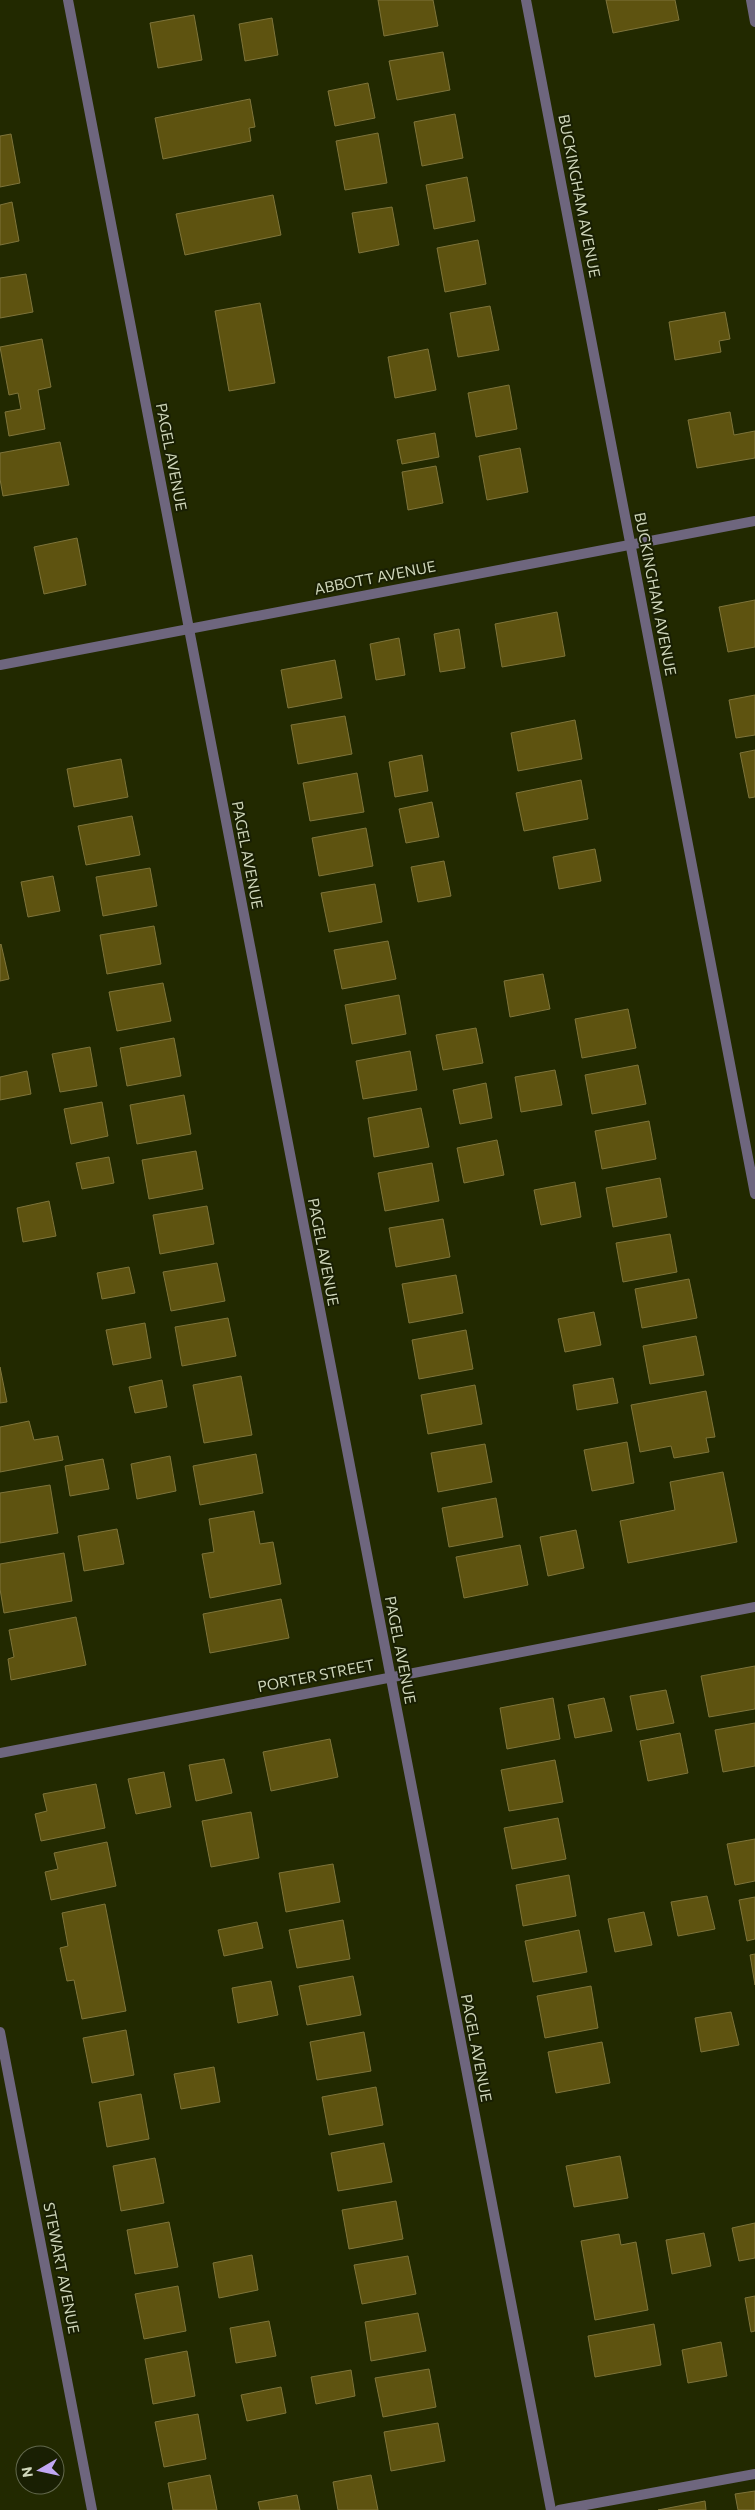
<svg xmlns="http://www.w3.org/2000/svg" width="755" height="2510" font-family="Commissioner,sans-serif">
<style>
.building{fill:#5e5310;stroke:#7e743b}
.lines{fill:none;stroke-linecap:round;stroke-linejoin:round}
.lane{stroke:#6e667e;stroke-width:10}
.street{stroke:#6e667e;stroke-width:10}
.labels{text-anchor:middle;stroke-width:4;stroke-linejoin:round;paint-order:stroke}
.street-label{font-size:15px;fill:#cfd6ba;stroke:#191f03}
</style>
<rect width="100%" height="100%" fill="#222900"/>
<g class="building">
<path d="M378 0H433L438 26 384 36Z"/>
<path d="M606 0H675L679 20 613 33Z"/>
<path d="M194 15 202 60 158 68 150 23Z"/>
<path d="M272 18 278 55 245 61 239 24Z"/>
<path d="M443 52 450 90 397 100 389 61Z"/>
<path d="M368 83 375 118 335 126 328 91Z"/>
<path d="M250 99 255 127 249 128 251 141 163 159 155 118Z"/>
<path d="M455 114 463 158 422 166 414 122Z"/>
<path d="M378 133 387 183 345 190 336 141Z"/>
<path d="M11 134 20 183 0 187V136Z"/>
<path d="M467 177 475 221 434 229 426 185Z"/>
<path d="M273 195 281 235 185 255 176 214Z"/>
<path d="M12 202 19 241 0 245V205Z"/>
<path d="M392 207 399 245 359 253 352 213Z"/>
<path d="M478 240 486 284 445 292 437 248Z"/>
<path d="M26 274 33 312 0 318V278Z"/>
<path d="M260 303 275 383 229 391 215 311Z"/>
<path d="M490 306 499 350 458 357 450 313Z"/>
<path d="M725 312 730 339 719 341 721 352 675 360 669 322Z"/>
<path d="M42 339 51 387 38 390 45 429 9 436 5 412 21 409 18 393 9 395 0 347Z"/>
<path d="M428 349 436 390 395 398 388 357Z"/>
<path d="M509 385 517 429 476 437 468 393Z"/>
<path d="M730 412 734 435 755 431V458L697 468 688 420Z"/>
<path d="M435 433 439 457 402 464 397 440Z"/>
<path d="M60 442 69 485 3 496 0 479V453Z"/>
<path d="M520 448 528 492 487 500 479 456Z"/>
<path d="M436 466 443 503 408 510 402 472Z"/>
<path d="M77 538 86 585 44 594 34 547Z"/>
<path d="M755 600V647L728 652 719 607Z"/>
<path d="M557 612 565 656 502 667 495 624Z"/>
<path d="M459 629 465 668 440 672 434 634Z"/>
<path d="M399 638 405 675 376 680 370 644Z"/>
<path d="M335 660 342 698 288 708 281 670Z"/>
<path d="M755 695V735L736 738 729 700Z"/>
<path d="M345 716 352 754 298 764 291 725Z"/>
<path d="M575 720 582 759 518 771 511 733Z"/>
<path d="M755 750V797L749 798 740 753Z"/>
<path d="M422 755 428 791 395 797 389 762Z"/>
<path d="M121 759 128 797 74 807 67 769Z"/>
<path d="M357 773 364 812 310 821 303 783Z"/>
<path d="M581 780 588 819 524 831 516 793Z"/>
<path d="M432 802 439 837 406 843 399 809Z"/>
<path d="M132 816 140 855 86 865 78 826Z"/>
<path d="M366 828 373 866 319 876 312 838Z"/>
<path d="M595 849 601 881 559 889 553 857Z"/>
<path d="M444 861 451 896 418 902 411 867Z"/>
<path d="M150 868 157 906 103 916 96 877Z"/>
<path d="M53 876 60 911 28 917 21 882Z"/>
<path d="M375 884 382 922 329 932 321 893Z"/>
<path d="M154 926 161 964 107 974 100 935Z"/>
<path d="M388 941 396 979 342 989 334 950Z"/>
<path d="M1 944 9 979 0 981V945Z"/>
<path d="M543 974 550 1009 510 1017 504 981Z"/>
<path d="M163 983 171 1021 117 1031 109 992Z"/>
<path d="M399 995 406 1034 352 1044 345 1005Z"/>
<path d="M628 1009 636 1048 582 1058 575 1019Z"/>
<path d="M476 1028 483 1063 443 1070 436 1035Z"/>
<path d="M174 1038 181 1076 127 1086 120 1048Z"/>
<path d="M90 1047 97 1086 60 1092 52 1054Z"/>
<path d="M410 1051 417 1090 363 1099 356 1061Z"/>
<path d="M638 1065 646 1104 592 1114 585 1075Z"/>
<path d="M555 1070 562 1105 521 1112 515 1077Z"/>
<path d="M27 1071 31 1094 0 1100V1077Z"/>
<path d="M486 1083 492 1118 460 1124 453 1090Z"/>
<path d="M184 1095 191 1134 137 1144 130 1105Z"/>
<path d="M102 1102 108 1136 71 1144 64 1109Z"/>
<path d="M421 1108 429 1147 374 1157 368 1118Z"/>
<path d="M649 1121 656 1159 602 1169 595 1131Z"/>
<path d="M497 1140 504 1175 464 1183 457 1148Z"/>
<path d="M196 1151 203 1189 149 1199 142 1160Z"/>
<path d="M109 1157 114 1183 82 1189 76 1163Z"/>
<path d="M432 1163 439 1201 385 1211 378 1173Z"/>
<path d="M660 1178 667 1217 613 1227 606 1188Z"/>
<path d="M575 1182 581 1217 541 1225 534 1190Z"/>
<path d="M49 1201 56 1236 23 1242 17 1208Z"/>
<path d="M207 1206 214 1244 160 1254 153 1215Z"/>
<path d="M443 1219 450 1257 396 1267 389 1228Z"/>
<path d="M670 1234 677 1272 623 1282 616 1243Z"/>
<path d="M217 1263 225 1301 171 1311 163 1272Z"/>
<path d="M129 1267 135 1293 102 1299 97 1273Z"/>
<path d="M456 1275 463 1313 409 1323 402 1284Z"/>
<path d="M689 1279 697 1318 642 1328 635 1289Z"/>
<path d="M594 1312 601 1345 565 1352 558 1319Z"/>
<path d="M228 1318 236 1356 182 1366 175 1327Z"/>
<path d="M145 1323 151 1358 113 1365 106 1330Z"/>
<path d="M466 1330 473 1369 419 1379 412 1340Z"/>
<path d="M696 1336 704 1375 650 1384 643 1346Z"/>
<path d="M0 1367 7 1402 0 1403Z"/>
<path d="M241 1376 252 1435 204 1443 193 1385Z"/>
<path d="M613 1378 618 1403 577 1410 573 1385Z"/>
<path d="M162 1380 167 1407 135 1413 129 1387Z"/>
<path d="M475 1385 482 1424 428 1434 421 1395Z"/>
<path d="M706 1391 715 1437 706 1438 709 1452 674 1458 671 1446 640 1452 631 1405Z"/>
<path d="M29 1421 34 1440 58 1436 63 1460 0 1472V1427Z"/>
<path d="M627 1442 634 1483 592 1491 584 1450Z"/>
<path d="M485 1444 492 1482 438 1492 431 1453Z"/>
<path d="M256 1454 263 1493 200 1505 193 1466Z"/>
<path d="M170 1456 176 1491 137 1499 131 1464Z"/>
<path d="M103 1459 109 1489 70 1496 65 1466Z"/>
<path d="M723 1472 737 1542 628 1563 620 1521 675 1510 670 1482Z"/>
<path d="M50 1485 58 1533 0 1543V1493Z"/>
<path d="M496 1498 503 1537 449 1547 442 1508Z"/>
<path d="M254 1511 260 1544 273 1542 281 1584 210 1598 202 1554 214 1552 209 1519Z"/>
<path d="M117 1529 124 1564 84 1571 78 1536Z"/>
<path d="M576 1530 584 1568 548 1576 540 1537Z"/>
<path d="M520 1545 528 1585 464 1598 456 1557Z"/>
<path d="M64 1553 72 1601 4 1613 0 1589V1564Z"/>
<path d="M281 1599 289 1638 210 1653 203 1614Z"/>
<path d="M76 1617 86 1665 11 1680 8 1659 14 1657 9 1630Z"/>
<path d="M755 1666V1709L709 1717 701 1676Z"/>
<path d="M666 1690 674 1723 637 1730 630 1696Z"/>
<path d="M553 1698 560 1739 507 1749 500 1708Z"/>
<path d="M604 1698 612 1731 575 1738 568 1705Z"/>
<path d="M755 1723V1766L723 1772 715 1730Z"/>
<path d="M680 1733 688 1773 648 1781 640 1741Z"/>
<path d="M330 1739 338 1777 271 1791 263 1752Z"/>
<path d="M224 1759 232 1793 196 1801 189 1765Z"/>
<path d="M555 1760 563 1802 509 1811 501 1770Z"/>
<path d="M164 1772 171 1807 136 1814 128 1779Z"/>
<path d="M96 1784 105 1828 41 1841 35 1814 47 1811 43 1794Z"/>
<path d="M251 1812 259 1858 211 1867 202 1821Z"/>
<path d="M558 1818 566 1859 512 1869 504 1828Z"/>
<path d="M755 1839V1881L735 1885 727 1844Z"/>
<path d="M107 1842 116 1886 51 1900 45 1872 58 1869 54 1853Z"/>
<path d="M333 1864 340 1902 286 1912 279 1873Z"/>
<path d="M569 1875 576 1916 523 1926 516 1885Z"/>
<path d="M707 1896 715 1929 678 1936 671 1902Z"/>
<path d="M755 1897V1939L747 1941 739 1900Z"/>
<path d="M105 1904 126 2011 82 2019 74 1980 67 1981 60 1948 68 1946 62 1913Z"/>
<path d="M644 1912 652 1945 615 1952 608 1919Z"/>
<path d="M343 1920 350 1959 297 1968 289 1930Z"/>
<path d="M257 1922 263 1948 224 1956 218 1930Z"/>
<path d="M579 1930 587 1972 533 1982 525 1941Z"/>
<path d="M755 1954V1985L750 1955Z"/>
<path d="M353 1976 361 2015 307 2025 299 1986Z"/>
<path d="M271 1981 278 2015 238 2023 232 1988Z"/>
<path d="M591 1986 598 2028 545 2038 537 1996Z"/>
<path d="M731 2012 739 2045 701 2052 695 2018Z"/>
<path d="M126 2030 134 2075 92 2083 83 2038Z"/>
<path d="M364 2032 371 2071 317 2080 310 2042Z"/>
<path d="M602 2042 610 2083 556 2093 548 2052Z"/>
<path d="M214 2067 220 2102 181 2109 174 2074Z"/>
<path d="M376 2087 383 2125 329 2135 322 2097Z"/>
<path d="M141 2094 149 2139 107 2147 99 2102Z"/>
<path d="M384 2143 392 2182 338 2191 331 2153Z"/>
<path d="M620 2156 628 2198 574 2207 566 2166Z"/>
<path d="M155 2158 164 2203 121 2211 113 2166Z"/>
<path d="M396 2201 403 2239 349 2249 342 2210Z"/>
<path d="M169 2222 178 2267 135 2274 127 2230Z"/>
<path d="M755 2223V2258L739 2261 732 2228Z"/>
<path d="M704 2233 711 2266 672 2274 666 2240Z"/>
<path d="M619 2234 621 2245 636 2242 648 2310 595 2320 581 2241Z"/>
<path d="M252 2255 258 2290 219 2298 213 2263Z"/>
<path d="M408 2256 416 2294 362 2304 354 2265Z"/>
<path d="M178 2286 186 2331 144 2339 135 2294Z"/>
<path d="M755 2296V2331L751 2332 745 2298Z"/>
<path d="M418 2313 426 2351 371 2361 365 2322Z"/>
<path d="M269 2321 276 2356 236 2363 230 2328Z"/>
<path d="M654 2324 661 2365 595 2377 588 2336Z"/>
<path d="M721 2342 727 2376 688 2383 682 2350Z"/>
<path d="M187 2351 195 2396 153 2404 145 2359Z"/>
<path d="M429 2369 436 2407 383 2417 375 2378Z"/>
<path d="M351 2370 355 2396 316 2404 311 2377Z"/>
<path d="M281 2387 286 2413 247 2421 241 2395Z"/>
<path d="M198 2414 206 2459 164 2467 155 2422Z"/>
<path d="M438 2423 445 2461 391 2471 384 2432Z"/>
<path d="M210 2475 217 2510H173L168 2483Z"/>
<path d="M371 2475 378 2510H338L333 2482Z"/>
<path d="M755 2491V2510H738L735 2494Z"/>
<path d="M297 2495 300 2510H260L258 2502Z"/>
<path d="M705 2501 706 2510H658Z"/>
</g>
<g class="lines">
<g class="lane">
<path d="M751 0 755 22"/>
<path d="M559 2510 755 2474"/>
</g>
<g class="street">
<path d="M68 0 551 2510"/>
<path d="M526 0 755 1194"/>
<path d="M0 665 755 521"/>
<path d="M0 1753 755 1607"/>
<path d="M0 2032 92 2510"/>
</g>
</g>
<g class="labels">
<g class="street-label">
<text transform="translate(579 196) rotate(79)" y="5">BUCKINGHAM AVENUE</text>
<text transform="translate(171 457) rotate(79)" y="5">PAGEL AVENUE</text>
<text transform="translate(375 578) rotate(-11)" y="5">ABBOTT AVENUE</text>
<text transform="translate(655 594) rotate(79)" y="5">BUCKINGHAM AVENUE</text>
<text transform="translate(247 855) rotate(79)" y="5">PAGEL AVENUE</text>
<text transform="translate(323 1252) rotate(79)" y="5">PAGEL AVENUE</text>
<text transform="translate(400 1650) rotate(79)" y="5">PAGEL AVENUE</text>
<text transform="translate(316 1676) rotate(-11)" y="5">PORTER STREET</text>
<text transform="translate(476 2048) rotate(79)" y="5">PAGEL AVENUE</text>
<text transform="translate(61 2268) rotate(79)" y="5">STEWART AVENUE</text>
</g>
</g>
<g transform="translate(40 2470) rotate(261)"><circle r="24" fill="#191f03" stroke="#62684c"/>
<path d="M0-4L9 19L0 12L-9 19Z" fill="#c1a8f3"/>
<text y="-8" font-size="14" font-weight="bold" text-anchor="middle" fill="#cfd6ba">N</text>
</g>
</svg>
